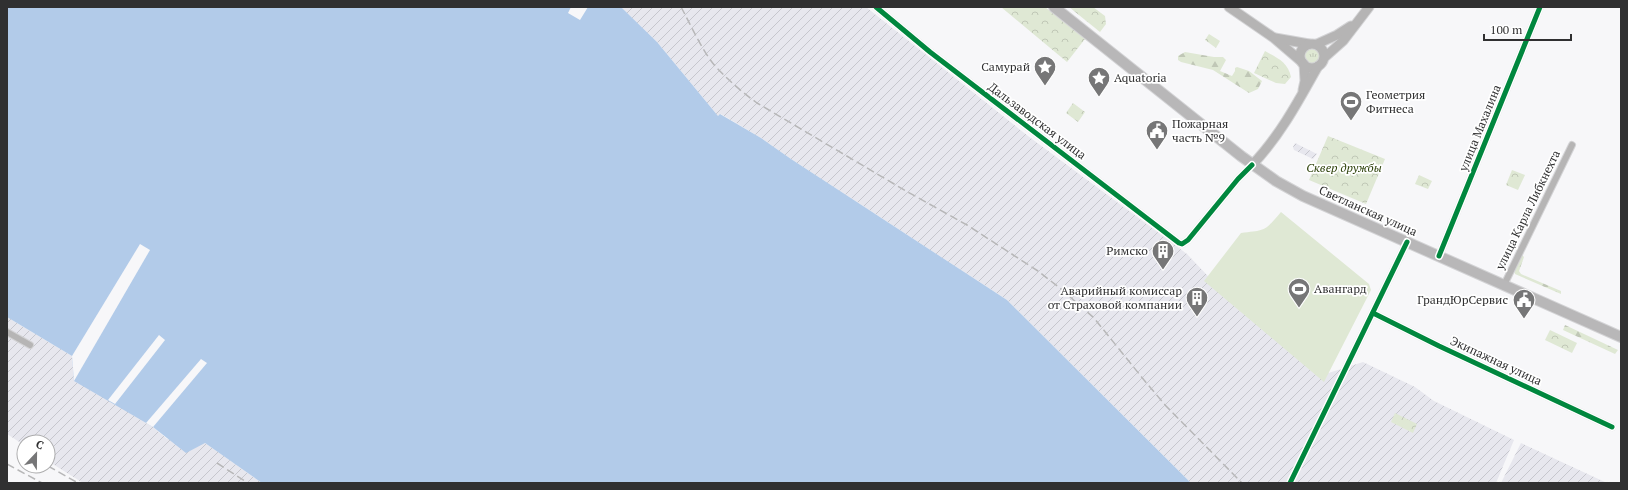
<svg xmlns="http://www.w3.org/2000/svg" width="1628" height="490" font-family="'PT Serif',serif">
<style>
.industrial{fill:url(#industrial-furrows)}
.grass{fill:url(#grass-tufts)}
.forest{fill:url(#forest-firs)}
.park{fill:url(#park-crowns)}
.pitch{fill:#dfe8d4}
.water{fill:#b2cbe9}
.pier{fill:#f7f7f9}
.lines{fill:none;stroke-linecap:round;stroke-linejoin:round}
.minor-casing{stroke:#d3d3d5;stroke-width:8}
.secondary-casing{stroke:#d3d3d5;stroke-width:11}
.primary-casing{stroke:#d3d3d5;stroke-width:12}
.minor{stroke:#b6b5b5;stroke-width:6}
.secondary{stroke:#b5b4b4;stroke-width:9}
.primary{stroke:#b8b7b8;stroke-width:10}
.rail{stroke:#b7b7b8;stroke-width:1.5;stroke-dasharray:8 4;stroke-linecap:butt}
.cycleway-casing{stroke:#fff;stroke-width:8}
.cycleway{stroke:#00873e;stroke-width:5}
.labels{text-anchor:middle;stroke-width:3.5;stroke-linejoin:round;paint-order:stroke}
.poi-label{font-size:12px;fill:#303031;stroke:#fff;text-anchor:end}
.street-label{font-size:12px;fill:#303031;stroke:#fff}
.park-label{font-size:12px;font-style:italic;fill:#2e420b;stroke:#fff}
</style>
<defs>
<pattern id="industrial-furrows" width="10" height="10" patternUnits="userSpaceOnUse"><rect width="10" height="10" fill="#e7e7ee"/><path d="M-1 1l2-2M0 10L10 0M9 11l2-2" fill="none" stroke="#c6c6cd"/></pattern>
<pattern id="grass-tufts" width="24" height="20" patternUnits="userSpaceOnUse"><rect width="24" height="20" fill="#dfe8d4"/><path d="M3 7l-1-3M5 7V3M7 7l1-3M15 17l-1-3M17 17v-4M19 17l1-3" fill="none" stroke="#c0c7b6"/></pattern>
<pattern id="forest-firs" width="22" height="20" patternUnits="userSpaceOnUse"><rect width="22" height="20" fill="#dfe8d4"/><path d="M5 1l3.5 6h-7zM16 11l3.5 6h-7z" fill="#c0c7b6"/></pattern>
<pattern id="park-crowns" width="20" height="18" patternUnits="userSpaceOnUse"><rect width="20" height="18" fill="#dfe8d4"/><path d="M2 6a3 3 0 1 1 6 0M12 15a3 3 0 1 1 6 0" fill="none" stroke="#c0c7b6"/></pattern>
</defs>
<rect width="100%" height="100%" fill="#f7f7f9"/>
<g class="industrial">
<path d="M621 7H866L1028 136 1187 254 1242 312 1319 376 1363 362 1415 387 1434 401 1514 440 1496 483H1191L1007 300 791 159 761 138 721 114 718 116 657 42Z"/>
<path d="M1295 143 1317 154 1313 159 1294 150 1293 147Z"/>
<path d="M7 317 72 356 108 400 115 404 153 427 167 439 205 443 262 483H83L48 461V442H24V445L7 434Z"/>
<path d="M1521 443 1607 483H1501Z"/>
</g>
<circle class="grass" cx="1313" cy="56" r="8"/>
<g class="forest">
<path d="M1185 52 1214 57H1223L1226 60 1220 71 1232 76 1235 71V68L1237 67 1249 71 1262 81 1258 89 1249 93 1213 70 1181 62 1178 60V56Z"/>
<path d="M1522 255 1524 257 1519 271 1521 274 1561 291V294L1515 274 1514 271Z"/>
<path d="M1565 325 1618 350 1615 354 1563 330Z"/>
</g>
<g class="park">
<path d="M1001 7H1045L1085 39 1067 62Z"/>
<path d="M1069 7H1093L1105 16 1106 24 1100 32Z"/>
<path d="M1209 34 1220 41 1216 48 1205 40Z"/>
<path d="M1265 51C1277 58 1288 62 1291 77L1285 84 1276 83 1254 73Z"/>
<path d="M1073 103 1085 112 1078 122 1066 113Z"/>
<path d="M1328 136 1385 159 1366 204 1309 180Z"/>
<path d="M1512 170 1525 175 1518 190 1506 185Z"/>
<path d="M1419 175 1432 181 1428 189 1415 184Z"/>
<path d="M1550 330 1577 343 1572 353 1545 340Z"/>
<path d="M1395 413 1417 424 1413 433 1391 422Z"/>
</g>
<path class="pitch" d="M1281 212 1369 284 1371 290 1324 382 1204 281 1241 233C1266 230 1264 232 1281 212Z"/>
<path class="water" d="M7 7H571L568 13 580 20 588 7H621L657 42 718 116 720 114 761 138 791 159 1007 300 1191 483H262L205 443 186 453 153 427 74 381 72 356 7 317Z"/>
<g class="pier">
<path d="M140 244 150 250 74 381 72 356Z"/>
<path d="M159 335 165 340 115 404 108 400Z"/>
<path d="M201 359 207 363 153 427 146 423Z"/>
</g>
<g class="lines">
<g class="minor-casing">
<g id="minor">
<path d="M876 7 930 52 1179 243 1182 244 1188 240 1238 179 1252 165"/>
<path d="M1439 256 1540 7"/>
<path d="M1504 285 1572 145"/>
<path d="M1373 313 1439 346 1612 427"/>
<path d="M7 332 30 345"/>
<path d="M1290 483 1407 242"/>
</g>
</g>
<g class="secondary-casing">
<g id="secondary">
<path d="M1229 7 1274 38 1302 62"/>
<path d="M1275 38 1309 44"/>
<circle cx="1312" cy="56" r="12"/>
<path d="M1317 44 1337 35 1351 26"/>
<path d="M1325 57 1343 41 1369 7"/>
<path d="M1303 90 1305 81 1304 64"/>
<path d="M1252 165C1280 136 1299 100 1318 66"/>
</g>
</g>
<g class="primary-casing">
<path id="primary" d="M1054 7 1241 156 1276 181 1303 196 1621 337"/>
</g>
<use href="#minor" class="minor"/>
<use href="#secondary" class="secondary"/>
<use href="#primary" class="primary"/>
<g class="rail">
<path d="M681 7C692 27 701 49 715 66 728 80 742 92 757 103L906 191 967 225 1038 271 1061 289 1094 318 1144 380 1166 406 1242 483"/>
<path d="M217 463 248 483"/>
<path d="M7 464 42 483"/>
<path d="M48 466 78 483"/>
</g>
<g class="cycleway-casing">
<g id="cycleway">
<path d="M876 7 930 52 1179 243 1182 244 1188 240 1238 179 1252 165"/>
<path d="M1439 256 1540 7"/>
<path d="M1373 313 1439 346 1612 427"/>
<path d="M1290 483 1407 242"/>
</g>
</g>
<use href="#cycleway" class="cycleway"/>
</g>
<defs>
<g id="sight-pin" transform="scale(1.15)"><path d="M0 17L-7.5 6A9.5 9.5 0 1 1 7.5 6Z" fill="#767677" stroke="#fff"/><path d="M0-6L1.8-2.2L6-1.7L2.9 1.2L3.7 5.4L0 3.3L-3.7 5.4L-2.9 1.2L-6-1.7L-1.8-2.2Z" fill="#fff"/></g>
<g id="stadium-pin" transform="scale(1.15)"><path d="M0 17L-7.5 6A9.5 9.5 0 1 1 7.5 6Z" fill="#767677" stroke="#fff"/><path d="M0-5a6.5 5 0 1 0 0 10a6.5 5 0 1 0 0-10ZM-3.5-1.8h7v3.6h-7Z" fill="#fff"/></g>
<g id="civic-pin" transform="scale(1.15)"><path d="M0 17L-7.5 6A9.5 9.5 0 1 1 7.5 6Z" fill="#767677" stroke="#fff"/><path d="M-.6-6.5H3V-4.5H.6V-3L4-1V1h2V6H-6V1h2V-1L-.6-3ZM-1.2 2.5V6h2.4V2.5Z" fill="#fff"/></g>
<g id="building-pin" transform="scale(1.15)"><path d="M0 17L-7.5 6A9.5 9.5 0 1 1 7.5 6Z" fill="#767677" stroke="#fff"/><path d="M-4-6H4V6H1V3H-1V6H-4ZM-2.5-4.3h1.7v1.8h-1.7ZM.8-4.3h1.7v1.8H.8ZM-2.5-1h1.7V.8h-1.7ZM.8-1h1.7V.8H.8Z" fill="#fff"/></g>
</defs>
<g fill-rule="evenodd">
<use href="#sight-pin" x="1045" y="67"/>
<use href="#sight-pin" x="1099" y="78"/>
<use href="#stadium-pin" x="1351" y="102"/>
<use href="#civic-pin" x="1157" y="131"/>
<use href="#building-pin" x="1163" y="251"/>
<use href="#stadium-pin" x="1299" y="289"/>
<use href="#building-pin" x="1197" y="298"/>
<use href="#civic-pin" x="1524" y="300"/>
</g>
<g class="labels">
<g class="poi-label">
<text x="1030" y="71">Самурай</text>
<text x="1114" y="82" text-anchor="start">Aquatoria</text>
<text x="1366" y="99" text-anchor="start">Геометрия<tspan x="1366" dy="14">Фитнеса</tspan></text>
<text x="1172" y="128" text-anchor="start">Пожарная<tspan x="1172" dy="14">часть №9</tspan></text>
<text x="1148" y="255">Римско</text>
<text x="1314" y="293" text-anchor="start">Авангард</text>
<text x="1182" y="295">Аварийный комиссар<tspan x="1182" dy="14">от Страховой компании</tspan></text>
<text x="1508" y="304">ГрандЮрСервис</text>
</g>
<g class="street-label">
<text transform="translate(1037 121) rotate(37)" y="4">Дальзаводская улица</text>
<text transform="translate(1480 128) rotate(-68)" y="4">улица Махалина</text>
<text transform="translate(1528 210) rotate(-64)" y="4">улица Карла Либкнехта</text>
<text transform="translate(1368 211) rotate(24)" y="4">Светланская улица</text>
<text transform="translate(1496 361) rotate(25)" y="4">Экипажная улица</text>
</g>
<g class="park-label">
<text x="1344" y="172">Сквер дружбы</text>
</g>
</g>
<rect width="1628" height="490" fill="none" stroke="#303031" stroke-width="16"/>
<g transform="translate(36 454) rotate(22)"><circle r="19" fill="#ffffff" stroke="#acacad"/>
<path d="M0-3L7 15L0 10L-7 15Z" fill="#767677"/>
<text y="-6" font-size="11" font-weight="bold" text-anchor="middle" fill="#303031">С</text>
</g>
<path d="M1484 34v6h87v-6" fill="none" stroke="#303031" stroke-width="2"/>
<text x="1490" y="34" font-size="12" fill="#303031" stroke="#ffffff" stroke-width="3" paint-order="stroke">100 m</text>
</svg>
